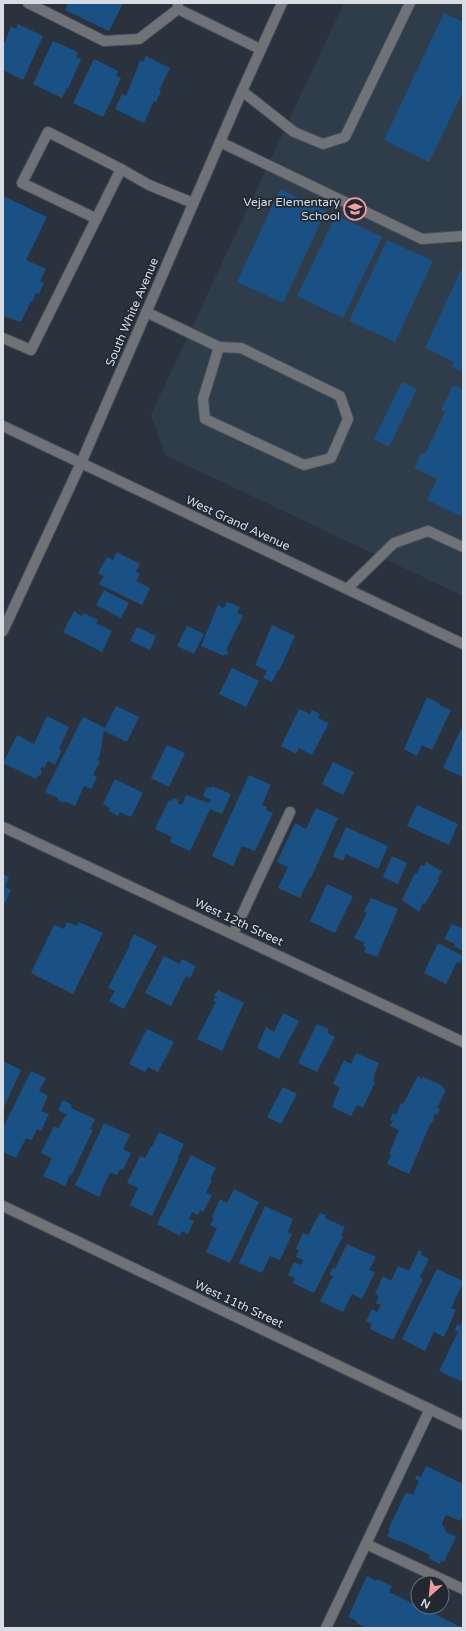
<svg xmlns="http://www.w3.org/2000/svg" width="466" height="1631" font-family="'Varela Round',sans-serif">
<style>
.built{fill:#2f3d4b}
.building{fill:#195185}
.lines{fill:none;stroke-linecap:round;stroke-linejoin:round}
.minor-casing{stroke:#464e58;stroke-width:12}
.minor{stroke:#6f7378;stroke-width:10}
.labels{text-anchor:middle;stroke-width:3.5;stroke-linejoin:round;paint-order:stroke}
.poi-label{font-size:12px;fill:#d8dde4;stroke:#202932;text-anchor:end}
.street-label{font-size:12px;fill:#d8dde4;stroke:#202932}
</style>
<rect width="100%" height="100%" fill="#2a333d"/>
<path class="built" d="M344 3H463V596L165 455 151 415Z"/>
<g class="building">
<path d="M68 3H123L109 31 65 10Z"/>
<path d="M444 13 463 22V92L429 162 384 140Z"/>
<path d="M18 24 43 36 23 80 3 70V42H5L11 26 16 29Z"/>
<path d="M53 41 78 52 76 57 81 59 68 89 67 88 62 98 33 84Z"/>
<path d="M146 56 170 68 159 90 161 91 156 102 154 101 144 123 115 109 122 94 126 96 140 61 143 62Z"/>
<path d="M94 59 118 71 116 76 121 78 114 93H115L103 117 73 103Z"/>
<path d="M280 189 326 211 283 303 237 282Z"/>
<path d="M3 196 47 217 26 260 46 269 40 281 44 283 39 294 36 293 32 302 31 301 21 322 3 316Z"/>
<path d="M336 215 382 237 343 318 297 296Z"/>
<path d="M387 240 433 261 395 342 349 321Z"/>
<path d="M463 266V372L451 367 454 362 425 348Z"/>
<path d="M402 382 417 389 389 447 374 439Z"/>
<path d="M453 385 463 389V517L427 500 437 479 414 468 421 453 425 454 445 412 441 410Z"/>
<path d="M117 552 140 564 136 572 140 574 136 581 150 588 142 605 99 584 104 576 98 573 107 557 113 560Z"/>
<path d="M104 590 129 603 121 618 96 605Z"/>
<path d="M227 602 240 607 237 613 243 616 226 650 228 651 227 655 225 654 224 656 201 646 218 605 224 608Z"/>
<path d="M74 611 82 616 84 613 98 620 96 623 112 631 102 652 63 632Z"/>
<path d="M272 625 295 636 279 671 278 670 272 682 263 678 267 671 255 665Z"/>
<path d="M187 626 204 634 194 654 177 646Z"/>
<path d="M137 627 156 636 150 650 130 641Z"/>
<path d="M232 668 259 681 246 707 219 694Z"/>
<path d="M427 697 440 704 439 705 451 710 432 750 422 745 417 756 404 749Z"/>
<path d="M116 706 139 717 127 742 104 731 100 755 97 760 100 761 93 775 97 777 91 789 84 786 75 806 64 801V803L58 800V798L45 792 83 717 105 728Z"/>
<path d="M299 709 310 714 312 710 320 714 318 718 329 723 312 755 299 748 296 754 281 746Z"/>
<path d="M47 716 69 727 59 749 62 750 55 765 48 761 44 768 42 767 40 770 42 771 40 776 38 775 36 779 3 763 17 735 34 744Z"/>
<path d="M461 729 463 730V777L443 768Z"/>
<path d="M167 745 185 753 169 787 151 778Z"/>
<path d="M333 762 354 772 343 795 322 784Z"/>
<path d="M249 775 271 785 262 805 267 807 266 810 273 813 255 851 242 846 233 866 212 856Z"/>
<path d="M115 779 143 793 131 817 120 812 118 816 109 811 110 808 103 804Z"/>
<path d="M212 786 231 794 222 814 210 809 190 851 170 842 172 837 155 829 169 800 172 801 173 798 179 800 177 803 182 805 186 795 209 803 211 800 203 796 207 787 211 788Z"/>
<path d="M417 805 458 824 449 845 407 826Z"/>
<path d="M316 808 338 818 311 878 310 877 300 898 278 888 288 867 277 862 295 823 306 829Z"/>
<path d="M346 827 388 846 378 869 346 854 343 861 333 856Z"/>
<path d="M392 856 407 863 398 884 383 877Z"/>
<path d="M426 862 442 871 437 880H439L425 904 423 903 419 912 402 900 415 873 417 874 421 865 424 866Z"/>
<path d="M3 874 9 877 5 887 11 890 3 907Z"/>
<path d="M327 884 353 896 335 933 310 921Z"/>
<path d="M371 898 398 909 377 957 364 952 366 947 363 946 365 943 354 938 367 913 364 911Z"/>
<path d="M67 922 77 926 79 922 103 933 73 994 31 973 54 925 64 929Z"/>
<path d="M452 924 463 929V951L454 946 455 944 444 939Z"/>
<path d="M134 934 157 946 124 1009 109 1001 115 991 108 988 130 945 129 944Z"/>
<path d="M438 943 463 956 460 963 457 962 446 984 424 973Z"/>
<path d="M164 956 180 964 182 959 196 966 190 978 186 976 171 1006 145 993Z"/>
<path d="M218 990 244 1003 222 1051 197 1039 216 1002 213 1001 215 998H218L214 996Z"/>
<path d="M283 1013 299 1021 279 1059 257 1048 266 1027 274 1032Z"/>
<path d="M317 1024 329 1029 327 1033 335 1037 317 1072 298 1063Z"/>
<path d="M147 1029 174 1042 158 1072 148 1067 145 1072 129 1064Z"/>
<path d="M356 1053 379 1063 374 1075 375 1076 373 1081 375 1082 363 1108 357 1105 351 1116 332 1107 340 1087 333 1084 344 1060 351 1064Z"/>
<path d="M3 1061 21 1070 3 1109Z"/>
<path d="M31 1071 46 1078 39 1091 48 1096 41 1111 49 1114 41 1131 37 1129 32 1140 26 1138 16 1158 3 1152V1128Z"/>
<path d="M418 1076 422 1079 423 1077 443 1086 442 1088 446 1089 437 1108 440 1109 437 1115 435 1113 433 1118 434 1119 431 1124H430L409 1174 387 1164 391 1155 389 1154 399 1130 390 1126 393 1121 390 1120 393 1113 396 1115 401 1103 403 1104Z"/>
<path d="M283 1087 297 1094 281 1124 267 1117Z"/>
<path d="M63 1100 72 1105 71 1108 95 1119 90 1129 93 1130 71 1176 70 1175 65 1186 43 1176 52 1158 41 1153 54 1126 58 1129 65 1116 66 1117 67 1115 58 1110Z"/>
<path d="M104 1123 130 1135 123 1149 131 1153 123 1170 120 1169 117 1175 110 1172 99 1197 75 1185Z"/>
<path d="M159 1132 184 1144 178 1157 179 1158 152 1216 130 1205 138 1188 127 1183 140 1156 145 1158 151 1146 152 1147Z"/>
<path d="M191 1155 216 1168 210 1179 212 1180 206 1193 212 1195 203 1212 200 1210 198 1215 192 1212 189 1219 194 1221 188 1234 182 1231 180 1236 157 1224Z"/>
<path d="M234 1189 259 1202 230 1263 206 1252 217 1228 210 1225 214 1218 212 1217 220 1199 227 1203Z"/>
<path d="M265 1206 293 1219 288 1232 292 1234 280 1260 270 1256 262 1273 239 1263Z"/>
<path d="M320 1213 326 1215 325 1218 345 1227 341 1235 343 1236 314 1293 293 1283 295 1278 288 1275 294 1262 301 1265 303 1260 296 1257 299 1250 296 1249 303 1233 308 1235Z"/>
<path d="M347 1244 376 1257 369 1270 375 1272 362 1299 352 1294 343 1312 320 1301 333 1276 329 1275 333 1268 335 1269Z"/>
<path d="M419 1250 422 1252 421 1255 429 1259 420 1277 423 1279 393 1340 370 1329 372 1324 366 1321 372 1309 377 1312 381 1305 376 1303 379 1296 375 1294 383 1276 391 1281 398 1266 409 1271Z"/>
<path d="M437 1269 463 1281V1283L451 1308 456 1310 444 1337 434 1332 425 1351 402 1339Z"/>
<path d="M463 1320V1382L439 1371 458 1332 455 1330 457 1324 460 1326Z"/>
<path d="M426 1466 463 1484V1515L460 1521 446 1515 442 1523 446 1532 456 1537 444 1562 441 1560 440 1564 428 1558 430 1555 398 1540V1541L387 1536 390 1531 388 1530 406 1492 413 1495 419 1481 415 1479 417 1475 421 1477Z"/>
<path d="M367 1576 376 1581 377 1579 392 1586 389 1592 463 1628H367L356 1623 357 1621 348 1617Z"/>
</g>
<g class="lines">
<g class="minor-casing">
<g id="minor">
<path d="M28 3 104 41 139 39 178 9V3"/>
<path d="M178 9 260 49"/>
<path d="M242 91 294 132 323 144 345 137 410 3"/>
<path d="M220 142 422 239 463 236"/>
<path d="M95 218 22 183 48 132 121 169 149 185 193 203"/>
<path d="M146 312 219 347 241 348 340 396 348 419 331 458 304 465 205 419 203 399 219 347"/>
<path d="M3 338 31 350 121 169"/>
<path d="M3 426 463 644"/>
<path d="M347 589 394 543 428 531 463 547"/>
<path d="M3 631 81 463 242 91 282 3"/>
<path d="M3 827 463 1042"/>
<path d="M233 934 290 812"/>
<path d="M3 1206 463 1425"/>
<path d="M366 1544 463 1589"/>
<path d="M326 1628 430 1409"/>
</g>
</g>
<use href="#minor" class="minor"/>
</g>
<defs>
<g id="school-ring" transform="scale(1.15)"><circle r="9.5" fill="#202932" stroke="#f59b9d" stroke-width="1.5"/><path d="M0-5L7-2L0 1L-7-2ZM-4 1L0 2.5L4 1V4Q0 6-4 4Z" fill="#f59b9d"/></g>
</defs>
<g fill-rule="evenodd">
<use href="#school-ring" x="355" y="209"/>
</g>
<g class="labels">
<g class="poi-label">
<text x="340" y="206">Vejar Elementary<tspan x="340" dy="14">School</tspan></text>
</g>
<g class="street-label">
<text transform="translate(132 312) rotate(-67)" y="4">South White Avenue</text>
<text transform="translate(238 523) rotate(25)" y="4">West Grand Avenue</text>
<text transform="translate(239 922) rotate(25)" y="4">West 12th Street</text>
<text transform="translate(239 1304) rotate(25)" y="4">West 11th Street</text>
</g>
</g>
<rect width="466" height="1631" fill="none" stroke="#d8dde4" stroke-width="8"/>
<g transform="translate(430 1595) rotate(207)"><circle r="19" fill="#202932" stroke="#6a7179"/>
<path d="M0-3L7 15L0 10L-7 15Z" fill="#f59b9d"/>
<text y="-6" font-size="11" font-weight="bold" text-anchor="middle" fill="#d8dde4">N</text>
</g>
</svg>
